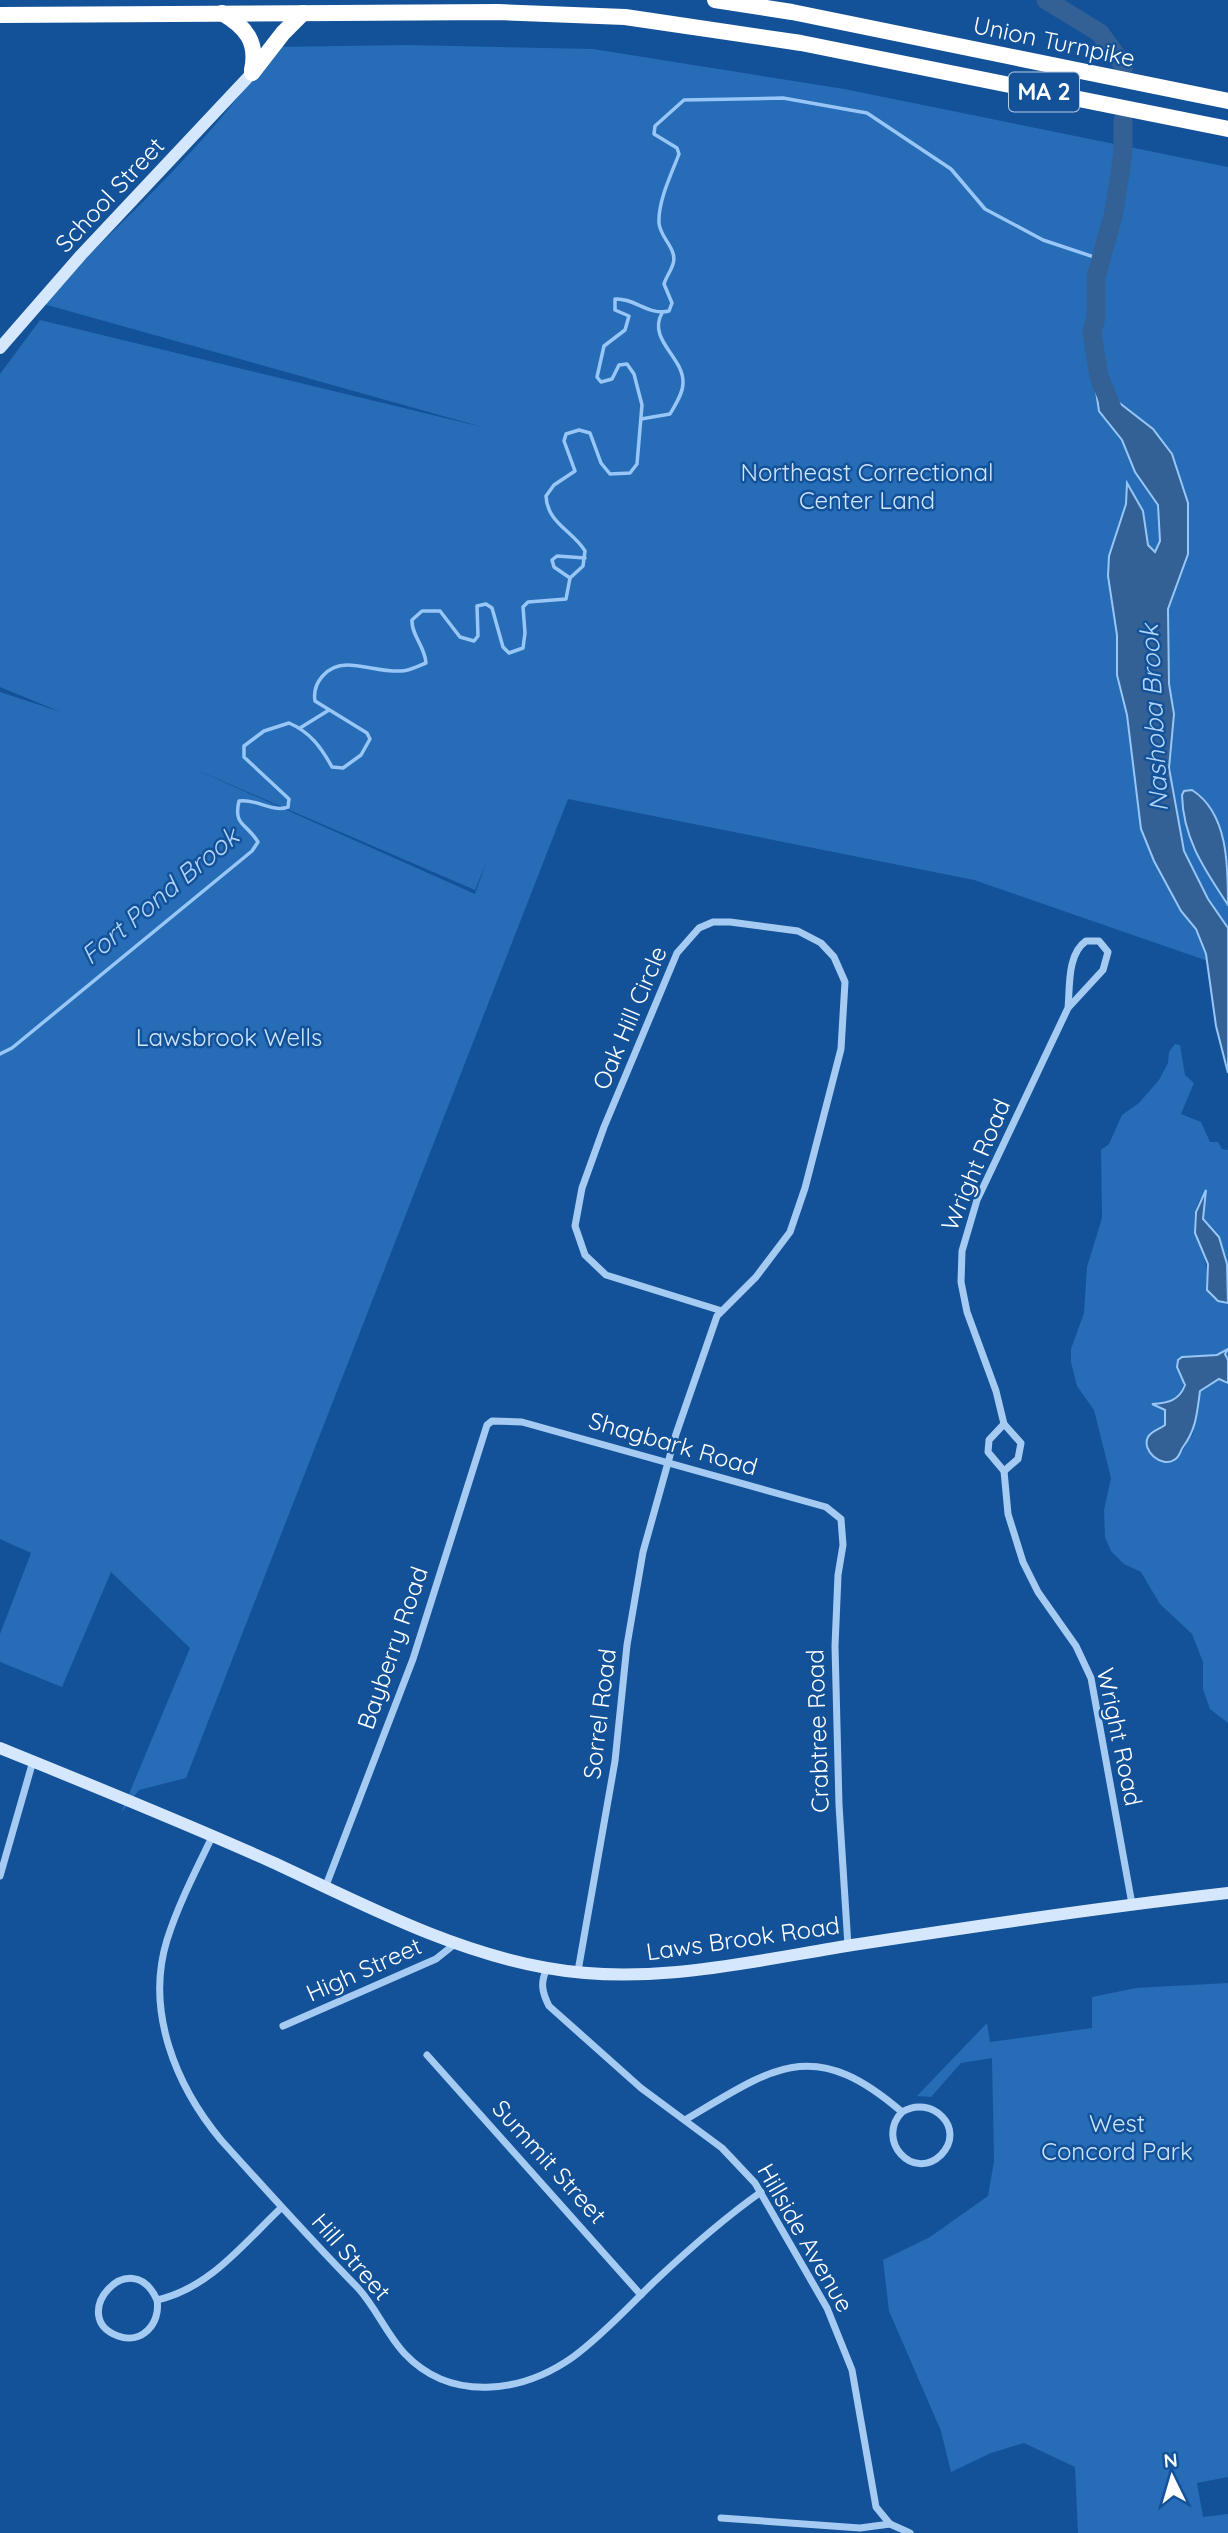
<svg xmlns="http://www.w3.org/2000/svg" width="1228" height="2533" font-family="Quicksand,sans-serif">
<style>
.green{fill:#266cb7;fill-rule:evenodd}
.water{fill:#346195;stroke:#98c6f6;stroke-width:2}
.lines{fill:none;stroke-linecap:round;stroke-linejoin:round}
.stream{stroke:#98c6f6;stroke-width:3.5}
.river{stroke:#346195;stroke-width:19}
.street{stroke:#a6cbf3;stroke-width:7}
.secondary{stroke:#d5e7fd;stroke-width:12}
.highway{stroke:#fff;stroke-width:16}
.labels{text-anchor:middle;stroke-width:5;stroke-linejoin:round;paint-order:stroke}
.shield{fill:#135299;stroke:#b8cbe0;stroke-width:2}
.shield-label{font-size:23px;font-weight:bold;fill:#fff}
.street-label{font-size:24px;fill:#fff;stroke:#135299}
.park-label{font-size:24px;fill:#cee5fd;stroke:#135299}
.water-label{font-size:26px;font-style:italic;fill:#b2d5fa;stroke:#135299}
</style>
<rect width="100%" height="100%" fill="#135299"/>
<g class="green">
<path d="M408 45 593 49 844 89 1228 167V968L974 880 568 799 186 1778 139 1790 121 1813 190 1648 111 1572 62 1687 0 1662V1634L31 1553 0 1539V692L61 712 0 687V374L40 320 482 427 40 303C120 223 213 141 274 47ZM192 768 475 890 486 863 475 894Z"/>
<path d="M1175 1044 1180 1045 1185 1075 1194 1083 1181 1114 1201 1122 1210 1142H1218L1222 1149 1228 1150V1279L1219 1237 1203 1219 1204 1194C1178 1227 1213 1253 1206 1283L1218 1301 1228 1303V1360L1225 1354 1227 1350 1217 1355 1188 1356 1181 1395 1169 1402 1153 1404 1165 1410V1425L1150 1434 1181 1453 1193 1434 1200 1391 1219 1379 1228 1383V1723L1210 1709 1203 1689V1662L1192 1634 1160 1604 1141 1572 1124 1564 1111 1551 1105 1537 1104 1510 1111 1478 1094 1410 1077 1386 1071 1362V1349L1084 1313 1087 1267 1102 1218 1101 1150 1109 1144 1122 1115 1139 1103 1159 1080 1168 1063 1169 1052Z"/>
<path d="M1228 1983V2477L1197 2483 1203 2517 1228 2514V2533H1078L1075 2467 1024 2443 991 2453 951 2472 941 2431 889 2311 883 2260 930 2237 988 2196 994 2161 992 2058 961 2063 931 2097 917 2096 987 2023 990 2042 1092 2028V1997L1136 1988Z"/>
</g>
<g class="water">
<path d="M1095 384 1153 429 1172 454 1188 503V554L1168 609 1169 684 1174 714 1169 768 1184 851 1208 899 1228 928V1073L1216 1026 1206 954 1196 929 1181 911 1154 861 1141 829 1127 715 1117 675V635L1108 576 1109 556 1126 504 1127 483 1143 511 1148 545 1155 552 1160 541 1158 505 1135 472 1122 440 1099 411Z"/>
<path d="M1192 790C1228 813 1228 865 1228 905 1205 870 1183 839 1182 795L1184 791Z"/>
<path d="M1206 1190 1203 1219 1219 1237 1227 1264 1228 1303 1218 1301 1207 1290 1208 1264 1195 1233 1196 1212Z"/>
<path d="M1228 1349 1225 1354 1228 1360V1383L1219 1379 1200 1391C1197 1413 1196 1430 1183 1447 1180 1451 1180 1457 1174 1460 1162 1468 1141 1451 1148 1437 1151 1431 1160 1429 1165 1425V1410L1152 1404C1168 1403 1179 1401 1185 1385L1177 1367 1178 1360 1182 1357 1217 1355Z"/>
</g>
<g class="lines">
<g class="stream">
<path d="M641 419 670 414C675 405 683 394 683 383 684 357 647 340 662 313"/>
<path d="M570 578 554 567 552 560 557 556 585 558"/>
<path d="M300 728 329 710"/>
<path d="M0 1054 12 1048 252 851 258 842C247 823 233 826 239 801 256 798 272 813 288 807L289 799 244 757V746L264 731 289 723C310 732 321 747 332 767L343 768 361 755 370 739 367 733 315 701C312 683 327 665 347 665 364 665 382 672 401 671 409 671 418 666 426 663 425 646 411 635 412 620L422 611H440L460 637 474 641 478 636 477 606 486 604 492 608 503 647 509 653 523 648 525 633 523 607 528 602 566 599 570 578 583 566 585 551C573 531 547 523 546 496L554 485 575 471 564 441 566 434 579 430 590 433 601 463 610 474 630 473 637 464 642 405 634 374 627 364 619 365 612 379 601 382 597 377 604 346 625 330 629 316 615 310V299C635 298 649 316 669 311L672 303 664 284C666 277 671 271 673 264 678 249 660 238 659 223 658 201 671 175 679 154L677 148 654 134 655 126 684 100 783 98 867 113 951 169 985 209 1043 240 1100 259"/>
</g>
<g class="river">
<path d="M1046 0 1100 33 1124 66"/>
<path d="M1114 413 1099 377 1092 332 1096 317V277L1114 212 1123 153V120"/>
</g>
<g class="street">
<path d="M1004 1424 989 1440 988 1452 1004 1471 1008 1514 1023 1562 1038 1592 1076 1646 1091 1678 1132 1904"/>
<path d="M1004 1471 1018 1459 1021 1443 1004 1424 996 1391 967 1312 961 1282 962 1251 977 1200 1068 1008 1103 970 1108 952 1099 941H1086C1067 954 1070 987 1068 1008"/>
<path d="M212 1837C196 1870 178 1905 167 1940 145 2011 176 2086 221 2140 266 2190 311 2240 358 2288 376 2308 386 2333 404 2353 451 2403 522 2393 573 2357 603 2335 629 2306 655 2281 689 2249 723 2219 761 2192"/>
<path d="M0 1876 33 1761"/>
<path d="M325 1888 413 1659 487 1425 492 1421 522 1422 826 1507 841 1519 843 1545 838 1575 835 1646 839 1805 848 1946"/>
<path d="M547 1968C540 1983 542 1992 549 2006L641 2088 722 2148 755 2183 827 2308 852 2370 876 2507 890 2524 910 2533"/>
<path d="M578 1971 615 1761 627 1645 643 1552 676 1434 717 1316 756 1277 790 1232 805 1188 841 1049 845 982 834 957 821 943 798 931 730 922H713L699 928 677 953 604 1127 582 1188 575 1226 585 1255 606 1275 722 1311"/>
<path d="M283 2026 436 1959 456 1943"/>
<path d="M427 2055 641 2295"/>
<path d="M685 2120C774 2067 813 2035 902 2112 875 2140 913 2182 941 2155 967 2128 931 2094 902 2112"/>
<path d="M157 2300C161 2323 142 2345 118 2336 66 2317 131 2242 157 2300 210 2288 243 2244 281 2208"/>
<path d="M721 2518 860 2528 890 2524"/>
</g>
<g class="secondary">
<path d="M0 348 81 255 252 73"/>
<path d="M0 1748C91 1785 183 1822 272 1862 361 1903 450 1951 547 1968 652 1987 756 1960 859 1944 982 1925 1105 1907 1228 1893"/>
</g>
<g class="highway">
<path d="M715 0 792 12 1228 101"/>
<path d="M222 13C246 27 258 42 252 70"/>
<path d="M0 15 498 12 625 17 801 43 1228 129"/>
<path d="M252 73 283 33 303 13"/>
</g>
</g>
<g class="labels">
<rect class="shield" x="1009" y="72.5" width="70" height="39" rx="5"/>
<g class="shield-label">
<text x="1044" y="100">MA 2</text>
</g>
<g class="street-label">
<text transform="translate(1054 42) rotate(12)" y="8">Union Turnpike</text>
<text transform="translate(110 195) rotate(-47)" y="8">School Street</text>
<text transform="translate(630 1018) rotate(-67)" y="8">Oak Hill Circle</text>
<text transform="translate(976 1165) rotate(-67)" y="8">Wright Road</text>
<text transform="translate(673 1444) rotate(16)" y="8">Shagbark Road</text>
<text transform="translate(393 1648) rotate(-71)" y="8">Bayberry Road</text>
<text transform="translate(600 1714) rotate(-83)" y="8">Sorrel Road</text>
<text transform="translate(818 1731) rotate(-92)" y="8">Crabtree Road</text>
<text transform="translate(1119 1737) rotate(78)" y="8">Wright Road</text>
<text transform="translate(743 1939) rotate(-8)" y="8">Laws Brook Road</text>
<text transform="translate(364 1970) rotate(-24)" y="8">High Street</text>
<text transform="translate(549 2162) rotate(48)" y="8">Summit Street</text>
<text transform="translate(805 2238) rotate(60)" y="8">Hillside Avenue</text>
<text transform="translate(351 2257) rotate(49)" y="8">Hill Street</text>
</g>
<g class="park-label">
<text x="867" y="481">Northeast Correctional<tspan x="867" dy="28">Center Land</tspan></text>
<text x="229" y="1046">Lawsbrook Wells</text>
<text x="1117" y="2132">West<tspan x="1117" dy="28">Concord Park</tspan></text>
</g>
<g class="water-label">
<text transform="translate(1154 718) rotate(-93)" y="9">Nashoba Brook</text>
<text transform="translate(160 896) rotate(-40)" y="9">Fort Pond Brook</text>
</g>
</g>
<g transform="translate(1172 2477) rotate(355)" stroke="#135299" stroke-width="5" paint-order="stroke">
<path d="M0-5L12 26L0 18L-12 26Z" fill="#ffffff"/>
<text y="-10" font-size="19" font-weight="bold" text-anchor="middle" fill="#ffffff">N</text>
</g>
</svg>
